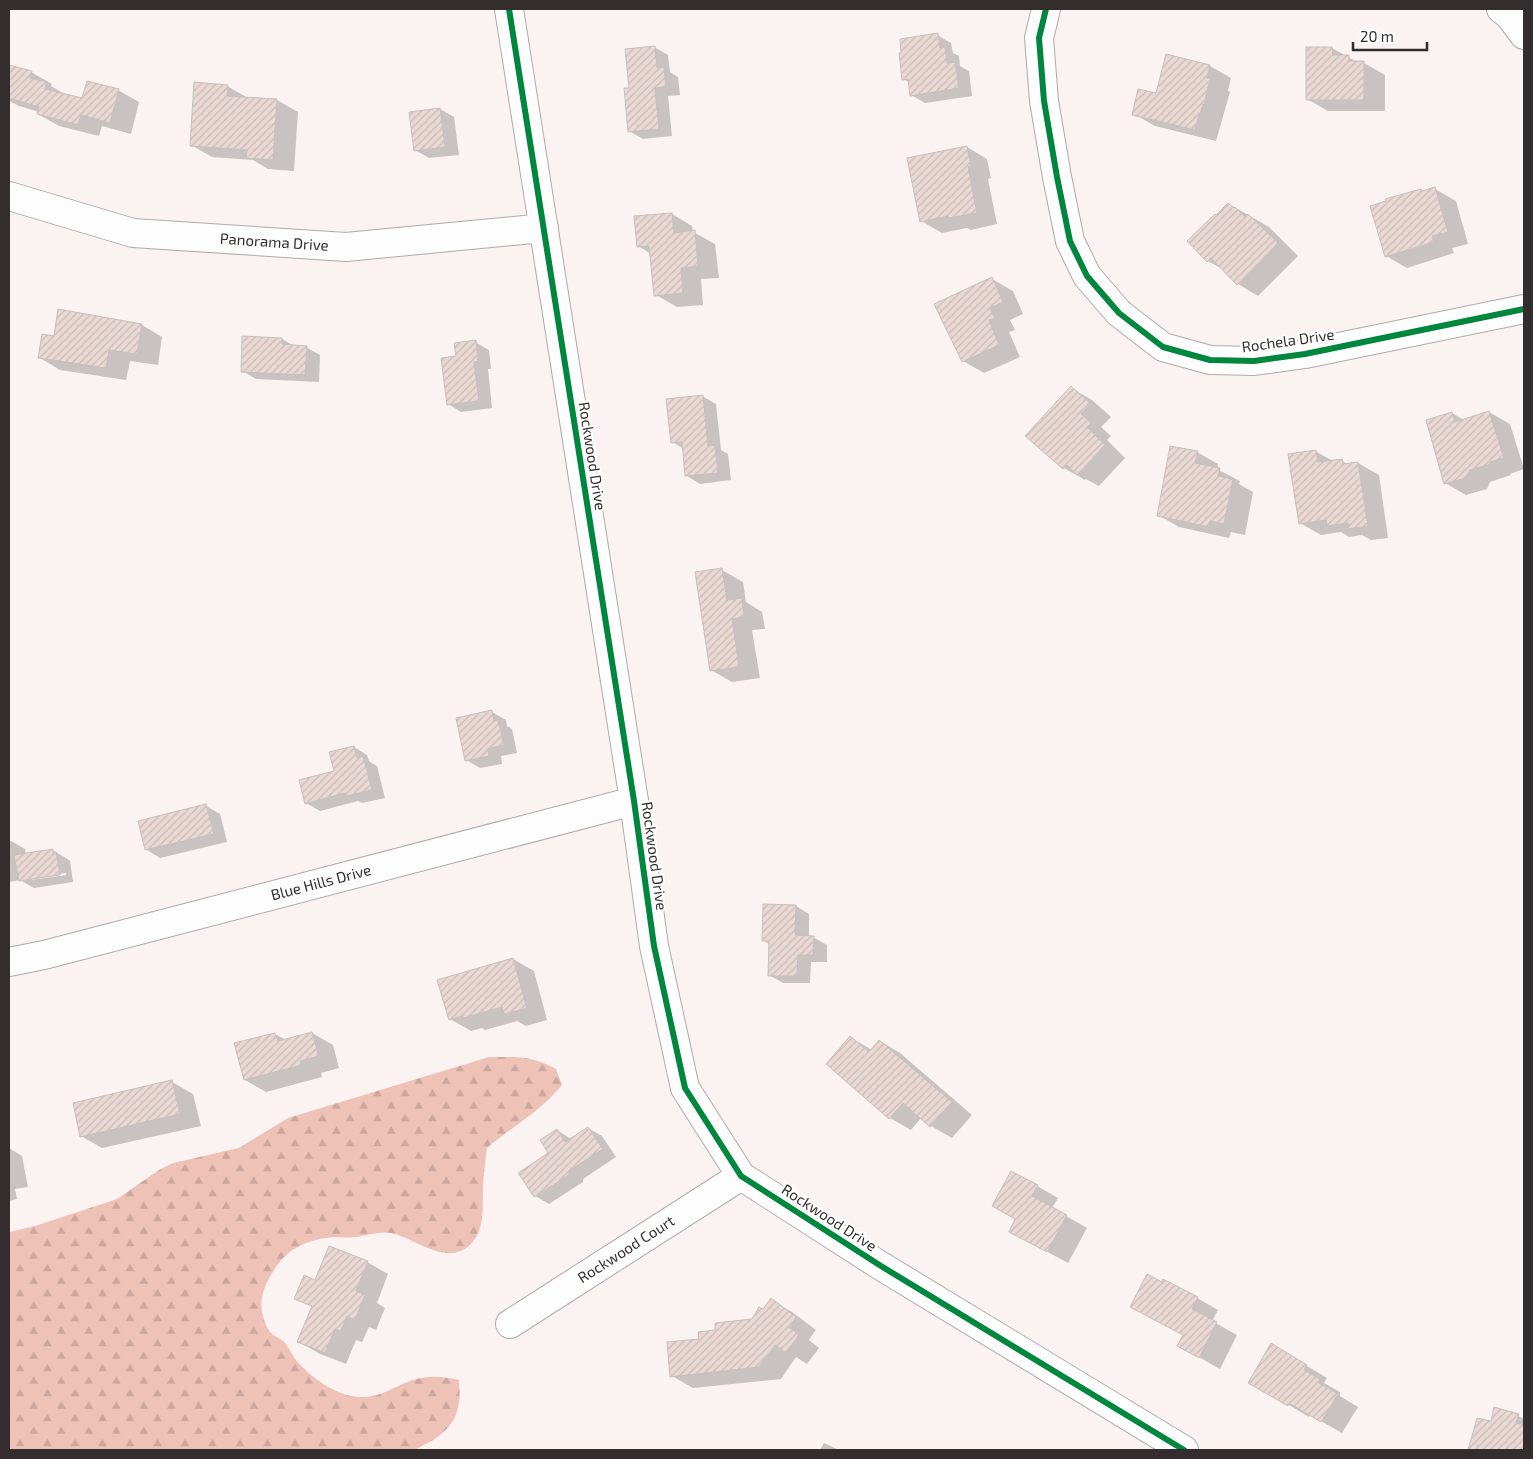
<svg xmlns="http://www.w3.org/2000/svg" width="1533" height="1459" font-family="'Exo 2',sans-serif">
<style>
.forest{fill:url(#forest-firs)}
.shadow{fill:#0003;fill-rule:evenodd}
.building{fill:url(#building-hatch);stroke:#c5c0bf}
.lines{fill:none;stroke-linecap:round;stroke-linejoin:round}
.minor-casing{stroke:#b0aaa9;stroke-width:30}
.minor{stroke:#fefdfd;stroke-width:28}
.cycleway-casing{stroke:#fff;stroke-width:9}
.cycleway{stroke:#00873e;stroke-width:6}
.labels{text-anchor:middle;stroke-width:4.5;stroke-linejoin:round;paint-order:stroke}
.street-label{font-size:15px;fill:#332e2d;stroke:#fff}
</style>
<defs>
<pattern id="forest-firs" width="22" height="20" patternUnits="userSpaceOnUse" patternTransform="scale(1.25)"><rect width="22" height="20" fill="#efc2b8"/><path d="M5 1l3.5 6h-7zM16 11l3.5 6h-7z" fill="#cda79e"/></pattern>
<pattern id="building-hatch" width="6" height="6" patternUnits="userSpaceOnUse" patternTransform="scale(1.25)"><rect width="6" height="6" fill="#ead8d4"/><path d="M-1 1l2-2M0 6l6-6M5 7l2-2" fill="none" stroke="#c9bab6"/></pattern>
</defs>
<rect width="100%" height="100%" fill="#faf3f2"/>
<path class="forest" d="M489 1057C517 1057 531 1055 556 1069L562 1085C539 1113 514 1125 487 1148 485 1161 484 1173 483 1186 482 1204 486 1229 471 1244 447 1268 416 1238 391 1233 379 1231 368 1235 357 1237 350 1238 342 1237 334 1237 311 1239 289 1247 276 1267 267 1280 259 1296 262 1312 263 1318 267 1329 271 1333 275 1337 280 1338 284 1342 289 1347 292 1355 296 1360 311 1378 338 1397 361 1397 380 1398 393 1387 410 1381 427 1375 442 1376 459 1380 463 1419 449 1434 414 1450H9V1232L35 1226 117 1199 159 1170 173 1163 239 1148 288 1118Z"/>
<g class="shadow">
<path d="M937 35 951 43 953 53 959 56 960 66 969 71 972 96 925 103 911 95 909 82 903 79Z"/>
<path d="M654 47 668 55 670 72 678 77 680 95 668 96 672 136 643 139 629 131 631 89Z"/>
<path d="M1332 48 1359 63H1364L1385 75V111H1328L1307 99Z"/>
<path d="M1167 56 1210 66 1231 78 1228 91 1230 92 1216 141 1155 126 1134 114 1157 94Z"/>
<path d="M9 66 31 72 52 84 51 86 68 96 83 100 118 90 139 102 131 134 102 126 99 136 59 126 38 114 39 112 19 106 9 101Z"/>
<path d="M227 86 248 98 277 100 298 112 294 171 268 169 253 160 212 157 191 145Z"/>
<path d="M440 109 454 117 459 155 429 158 415 150Z"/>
<path d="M967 147 987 159 991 178 988 179 997 224 971 230 967 228 942 233 921 221Z"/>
<path d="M1435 189 1456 201 1468 244 1452 248 1454 253 1407 268 1386 256 1421 190 1424 192Z"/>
<path d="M1229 204 1269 227 1298 256 1258 296 1238 284 1224 270 1208 261Z"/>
<path d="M672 214 692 226 693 232 715 244 719 278 701 279 703 305 677 307 656 295 651 254 638 246Z"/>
<path d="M992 279 1013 291 1023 314 1010 320 1015 330 1009 332 1020 357 984 373 963 361Z"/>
<path d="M142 325 162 337 158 365 130 361 126 380 60 370 40 358 55 338Z"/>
<path d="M282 339 294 346 306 347 320 355 319 382 256 379 242 371Z"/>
<path d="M475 342 489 350 491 369H488L492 408 461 412 448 404 457 357Z"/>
<path d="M1071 388 1092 400 1111 417 1101 427 1111 436 1107 440 1125 458 1099 486 1086 479 1085 480 1064 468 1027 436Z"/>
<path d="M702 396 716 404 721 450 728 454 731 480 700 484 687 476 684 449 673 442Z"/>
<path d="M1489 412 1510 424 1524 469 1510 474 1511 475 1490 482 1487 489 1466 495 1445 483 1452 413 1464 420Z"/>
<path d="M1315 451 1333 461 1341 460 1349 465 1358 463 1379 475 1388 538 1371 540 1362 535 1349 537 1341 532 1321 535 1300 523Z"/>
<path d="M1197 452 1218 464 1217 469 1240 481 1239 484 1253 492 1245 535 1231 532 1229 538 1179 527 1158 515Z"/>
<path d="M722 570 743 582 746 602 762 612 765 629 752 630 760 678 732 682 711 670Z"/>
<path d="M492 712 506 720 507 726 512 729 517 753 501 756 502 764 480 768 466 760Z"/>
<path d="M354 747 367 755 369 761 377 766 385 798 362 803 358 801 320 811 306 803 336 772Z"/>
<path d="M206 806 220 814 227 842 160 858 147 850 140 822Z"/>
<path d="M11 841 25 849 26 854 52 850 66 858 70 861 73 882 34 888 20 880 9 882V842ZM66 873V875L31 880V878Z"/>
<path d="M796 906 809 914V937H813L827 945V962H811L810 983H783L769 975 770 945 763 940Z"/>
<path d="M513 959 534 971 547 1020 526 1026 517 1021 485 1030 482 1028 471 1031 450 1019Z"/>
<path d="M312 1033 333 1045 339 1068 321 1073 322 1077 266 1092 245 1080 275 1034 286 1040Z"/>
<path d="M850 1037 872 1050 880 1041 900 1053 972 1115 952 1138 931 1126 921 1118 911 1130 890 1118 828 1064Z"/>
<path d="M172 1082 193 1094 201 1126 102 1148 81 1136Z"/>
<path d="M588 1128 602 1136 616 1157 583 1179V1182L549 1204 535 1196 557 1130 571 1139Z"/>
<path d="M9 1148 22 1156 28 1187 15 1189 17 1199 9 1201Z"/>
<path d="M1037 1186 1058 1198 1052 1208 1087 1228 1068 1263 1031 1243 1017 1219Z"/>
<path d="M367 1262 388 1274 377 1303 385 1308 376 1330 369 1327 362 1342 356 1340 346 1364 320 1354 299 1342 312 1307 296 1298 316 1281Z"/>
<path d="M1197 1298 1218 1310 1212 1321 1237 1335 1220 1369 1179 1346 1184 1335 1152 1318Z"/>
<path d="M771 1300 792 1312 816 1330 809 1340 819 1348 807 1364 796 1357 781 1379 693 1388 672 1376 700 1340 716 1332 753 1320Z"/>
<path d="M1272 1345 1327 1378 1324 1383 1340 1392V1396L1358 1407 1342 1433 1310 1415 1309 1417 1250 1382Z"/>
<path d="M1518 1416 1524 1419V1450H1469L1477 1419 1491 1423Z"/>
<path d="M824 1443 839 1450H820Z"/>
</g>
<g class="building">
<path d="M938 33 940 48 945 47 947 63 955 62 959 88 910 96 908 79 902 80 899 53H901L900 39Z"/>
<path d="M655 46 657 68 664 67 666 87 655 88 659 129 628 132 624 88H629L625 49Z"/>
<path d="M1306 47H1332L1333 55H1349V61H1364V100H1306Z"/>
<path d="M1166 54 1210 65 1207 78 1210 79 1204 105 1203 104 1200 115 1199 114 1195 130 1132 115 1138 89 1156 93Z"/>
<path d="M9 65 32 71 30 78 47 82 45 89 82 98 87 81 119 89 110 123 81 115 78 125 37 114 39 107 9 98Z"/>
<path d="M194 82 228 85 227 96 277 99 273 160 246 158 247 150 190 146Z"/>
<path d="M440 108 445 147 414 151 409 112Z"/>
<path d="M967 146 971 166 968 167 977 213 949 218 948 216 920 222 907 158Z"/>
<path d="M1435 187 1448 232 1432 236 1434 242 1385 257 1370 206 1386 201 1385 199 1421 189 1422 191Z"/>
<path d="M1228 203 1234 208 1235 207 1245 217 1248 214 1278 243 1237 285 1211 258 1207 262 1187 241 1215 214 1216 215Z"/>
<path d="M672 213 674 233 695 230 698 266 681 268 683 293 654 296 649 246 637 247 634 216Z"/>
<path d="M992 277 1003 302 990 308 995 318 989 320 999 345 962 362 934 304Z"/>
<path d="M58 309 142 324 137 354 109 350 106 368 38 358 42 334 54 336Z"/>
<path d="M242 336 282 338V344L307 346 305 375 241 372Z"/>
<path d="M476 340 478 361 474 362 479 401 447 405 441 358 456 356 454 343Z"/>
<path d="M1071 386 1091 404 1081 414 1091 423 1087 427 1105 445 1077 475 1067 465 1063 469 1025 436Z"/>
<path d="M703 395 708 446 715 445 718 473 685 476 682 442 671 443 666 399Z"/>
<path d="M1489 411 1504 458 1490 462 1491 464 1470 470 1466 478 1444 484 1426 420 1452 412 1455 422Z"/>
<path d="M1170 446 1198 451 1195 463 1220 468 1218 476 1233 479 1224 524 1210 521 1209 527 1157 516Z"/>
<path d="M1316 450 1318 462 1342 459 1343 464 1358 462 1368 526 1349 529 1348 523 1327 526 1326 520 1299 524 1288 454Z"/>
<path d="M722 568 727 600 742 598 744 617 732 619 739 667 710 671 695 572Z"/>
<path d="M492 710 494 721 498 720 504 745 488 749 489 756 465 761 456 718Z"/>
<path d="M354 746 357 758 363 756 372 790 347 796 344 793 305 804 299 780 334 771 329 752Z"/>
<path d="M206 804 214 834 145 850 138 821Z"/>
<path d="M53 849V853L56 852 60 875 19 881 14 855Z"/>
<path d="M763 904 796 905 795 935 814 936 813 955H798L797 976H768L769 941H762Z"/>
<path d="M513 958 527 1008 504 1014 502 1007 463 1018 462 1016 449 1020 437 980Z"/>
<path d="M312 1032 319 1056 300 1061 302 1065 244 1080 234 1043 275 1033 278 1041Z"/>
<path d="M850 1036 869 1052 879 1040 952 1102 930 1127 903 1103 889 1119 826 1064Z"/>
<path d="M172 1080 180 1114 80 1137 73 1103Z"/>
<path d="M588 1127 603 1149 569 1171V1175L534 1197 518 1173 548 1153 540 1140 557 1129 565 1142Z"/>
<path d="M1011 1171 1038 1185 1032 1196 1067 1215 1047 1252 1009 1232 1015 1219 992 1206Z"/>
<path d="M329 1246 368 1261 356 1291 365 1295 355 1320 347 1316 341 1331 335 1329 325 1353 297 1342 312 1306 294 1299 304 1275 315 1280Z"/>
<path d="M1147 1274 1162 1282 1163 1279 1198 1297 1192 1309 1217 1322 1199 1358 1177 1346 1183 1335 1130 1307Z"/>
<path d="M771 1298 796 1317 789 1327 799 1335 786 1353 775 1345 759 1367 670 1377 667 1342 699 1339 698 1332 715 1330V1323L752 1319 759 1307 763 1309Z"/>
<path d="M1271 1343 1307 1365 1304 1370 1320 1379 1319 1383 1338 1394 1321 1422 1289 1403 1288 1406 1248 1383Z"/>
<path d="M1494 1407 1519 1414 1516 1423 1524 1425V1450H1468L1477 1418 1491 1421Z"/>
</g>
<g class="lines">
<g class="minor-casing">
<g id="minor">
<path d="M509 9 634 801 654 946 685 1088 741 1176 881 1266 1184 1450"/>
<path d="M1046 9 1039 38 1044 101 1057 177 1070 241 1087 276 1119 313 1163 347 1210 360 1254 361 1305 354 1524 309"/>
<path d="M1501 9 1510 16 1524 35"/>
<path id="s1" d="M9 196 133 233 346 247 544 228"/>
<path id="s2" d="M9 962 44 955 634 801"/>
<path id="s3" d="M510 1324 741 1176"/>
</g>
</g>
<use href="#minor" class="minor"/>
<g class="cycleway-casing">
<g id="cycleway">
<path d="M509 9 634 801 654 946 685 1088 741 1176 881 1266 1184 1450"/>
<path d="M1046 9 1039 38 1044 101 1057 177 1070 241 1087 276 1119 313 1163 347 1210 360 1254 361 1305 354 1524 309"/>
</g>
</g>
<use href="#cycleway" class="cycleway"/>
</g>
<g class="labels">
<g class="street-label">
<text dy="5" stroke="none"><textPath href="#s1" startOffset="271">Panorama Drive</textPath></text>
<text transform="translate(1288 341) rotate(-8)" y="5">Rochela Drive</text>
<text transform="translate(592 456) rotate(81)" y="5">Rockwood Drive</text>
<text transform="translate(654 856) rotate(82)" y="5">Rockwood Drive</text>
<text dy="5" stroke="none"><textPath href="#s2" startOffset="322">Blue Hills Drive</textPath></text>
<text transform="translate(829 1218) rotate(33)" y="5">Rockwood Drive</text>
<text dy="5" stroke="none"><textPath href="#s3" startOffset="138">Rockwood Court</textPath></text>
</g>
</g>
<rect width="1533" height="1459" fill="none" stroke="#332e2d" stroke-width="20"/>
<path d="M1353 42v8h74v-8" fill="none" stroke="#332e2d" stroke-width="2.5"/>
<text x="1360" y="42" font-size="15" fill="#332e2d" stroke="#ffffff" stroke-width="4" paint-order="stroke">20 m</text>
</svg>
